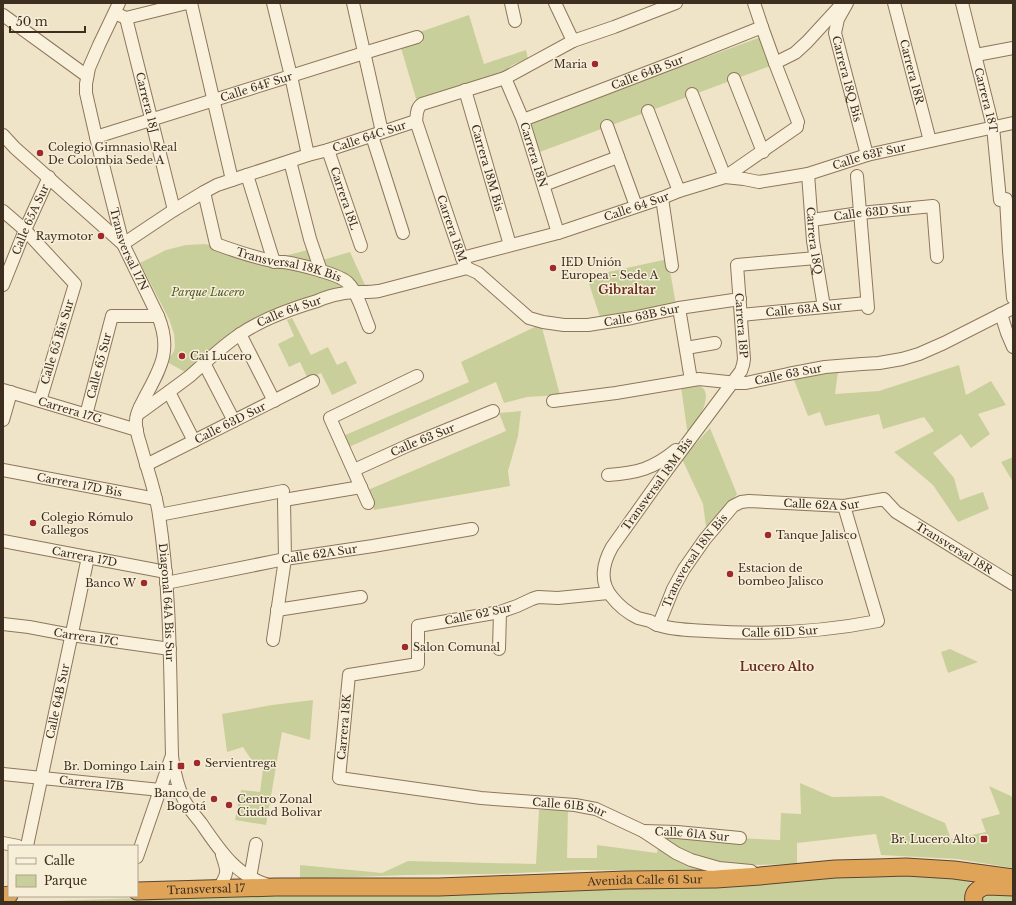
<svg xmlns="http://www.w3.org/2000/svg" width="1016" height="905" font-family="'Libre Baskerville',serif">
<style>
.green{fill:#c9cf9b}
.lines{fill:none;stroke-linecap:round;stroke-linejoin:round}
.minor-casing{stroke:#8d765c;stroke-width:14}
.highway-casing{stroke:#5b4430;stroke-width:19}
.minor{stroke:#faf1dc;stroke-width:12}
.highway{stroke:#e0a458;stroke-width:17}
.poi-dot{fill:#9e2a2b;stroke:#f7eed8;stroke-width:1.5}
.labels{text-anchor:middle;stroke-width:3;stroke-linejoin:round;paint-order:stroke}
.poi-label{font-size:11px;fill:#3d2e20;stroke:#f7eed8;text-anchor:start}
.street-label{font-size:11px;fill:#3d2e20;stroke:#f7eed8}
.park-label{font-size:11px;font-style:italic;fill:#4d5a26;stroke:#f7eed8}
.neighbourhood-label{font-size:12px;font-weight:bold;fill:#6b2e1e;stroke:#f7eed8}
</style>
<rect width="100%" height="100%" fill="#f0e4c8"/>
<g class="green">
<path d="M469 15 484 64 526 50 528 59 512 65 500 76 417 102 401 48 423 42 420 32Z"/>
<path d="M761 37 773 65 537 153 527 123Z"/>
<path d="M205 244 273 259 315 248 319 261 350 252 365 285 341 288 291 303 267 313 224 338 185 372 167 362 174 351 175 347 174 334 169 319 140 263 166 250 186 245Z"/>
<path d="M668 259 676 305 601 320 588 281 599 274Z"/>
<path d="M292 318 311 355 328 347 337 365 346 361 357 383 332 395 321 373 308 379 300 362 289 367 278 344 294 336 287 320Z"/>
<path d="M541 324 560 395 527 397 504 403 496 382 349 447 343 436 469 382 461 362Z"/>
<path d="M959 365 966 395 991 381 1006 405 978 414 990 434 971 448 961 434 933 453 954 478 960 500 983 492 989 509 958 522 933 485 894 452 934 431 924 417 883 429 879 414 825 426 820 412 808 416 792 375 838 372 835 394 879 391Z"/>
<path d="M699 385C701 387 704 388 705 391 710 404 694 426 688 436L681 387Z"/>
<path d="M521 411 518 436 508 471 510 486 374 510 368 490 506 431 499 413Z"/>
<path d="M710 428 737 494 707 534 703 504 682 459Z"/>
<path d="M1013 457V482L1001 462Z"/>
<path d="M950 649 978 662 948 673 941 652Z"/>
<path d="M313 700 310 740 282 732 266 825 235 820 241 790 260 792 263 769 256 767 243 747 227 752 222 714 272 705Z"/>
<path d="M800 783 832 797 882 796 945 823 951 839 986 832 981 819 1000 814 989 786 1013 797V868L957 859 881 855 876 834 797 843V864L753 865 728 863 706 858 680 849 655 834 780 840 781 813 801 814Z"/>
<path d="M539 810H568L567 858H597V845L657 853 658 848 726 871 581 870 497 874 407 875 300 879V865L382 873 408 861 536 864Z"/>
<path d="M890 875H924L973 879C968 887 963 893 964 902H22L230 895 530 892 732 886 793 880Z"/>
<path d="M983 894 1013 895V902H981Z"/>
</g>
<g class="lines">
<g class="minor-casing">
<g id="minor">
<path id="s1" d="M119 3 99 45 89 68 86 84V93L96 137 123 244 158 316C173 352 159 370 143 401 139 408 135 416 136 424 136 433 140 442 142 450 148 472 156 493 159 515 171 594 170 676 172 756 174 771 177 784 183 798 187 807 195 815 201 823 219 849 235 875 268 885"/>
<path d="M191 3 232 180"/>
<path d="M273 3 291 76 308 155"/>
<path d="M353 3 382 132"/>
<path d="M511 3 515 21"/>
<path d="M555 3 573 41"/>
<path id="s2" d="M676 3 614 27 573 41 505 78 422 104C416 108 417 115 416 121L449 220 462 258 467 268 478 273 529 318 543 322 564 325H588L632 318 679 308 740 299"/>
<path id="s3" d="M847 3 838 19 835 33 867 155"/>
<path id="s4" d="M894 3 930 141"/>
<path id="s5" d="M962 3 993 127 1000 200"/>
<path d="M3 15 87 76"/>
<path d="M119 15 126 18 187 3"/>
<path id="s6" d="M126 18 174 210"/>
<path d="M762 27 775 63 798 122"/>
<path d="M976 55 1013 48"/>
<path d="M775 63 795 53 807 42 841 5"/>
<path id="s7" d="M505 78 523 120 558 233"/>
<path d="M734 79 763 152"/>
<path id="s8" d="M465 90 510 245"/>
<path id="s9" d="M692 94 725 177 744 179 759 182 808 174 867 155 1013 123"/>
<path d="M648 111 679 191"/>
<path id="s10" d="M523 120 677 61 762 27 754 3"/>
<path d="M607 126 636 206"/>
<path d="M3 135 15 148 123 244"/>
<path d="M372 136 403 233"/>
<path id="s11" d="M96 137 364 53 417 37"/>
<path id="s12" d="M328 150 361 246"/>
<path d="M290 161 310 239 321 271"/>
<path id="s13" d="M808 174 813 241 824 307"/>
<path d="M247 175 274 262"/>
<path d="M857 176 868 308"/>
<path d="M544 185 618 157"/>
<path id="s14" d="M204 192 216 244C235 251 253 257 272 261 276 262 280 262 284 262 297 264 340 274 348 283 358 293 363 313 369 327"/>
<path d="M662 198 672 266"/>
<path d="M1006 199 1009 251 1013 298"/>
<path d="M3 211 25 230 75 284 40 401"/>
<path id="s15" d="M812 220 860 213 933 206 937 257"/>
<path id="s16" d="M123 244 174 210 204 192 217 185 247 175 308 155 328 150 416 121"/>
<path id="s17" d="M462 258 558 233 662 198 679 191 725 177 797 127"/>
<path id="s18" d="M816 258 737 265 744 359 743 365 741 371 664 474 612 547C603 563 599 582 612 597 619 606 628 613 638 618 642 619 646 620 650 621 653 623 655 624 658 625 673 630 690 630 706 631 763 635 822 632 878 621L844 506"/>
<path id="s19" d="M3 285 25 230 49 177"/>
<path d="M679 308 691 380"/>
<path d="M1001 314 1007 333 1013 347"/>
<path id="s20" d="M741 315 867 303"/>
<path d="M240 334 274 401"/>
<path d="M686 348 715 343"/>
<path d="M204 363 234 421"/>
<path id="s21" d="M3 390 137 430"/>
<path d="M169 392 194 441"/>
<path id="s22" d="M553 401 616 393 699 379 737 383H746L788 374 825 367 862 364 879 363 902 359 919 354 944 343 1013 308"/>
<path id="s23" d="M138 414C156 401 173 389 190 376 206 362 221 347 239 335 262 319 290 309 317 301 324 298 332 295 340 294 353 291 366 293 379 291L467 268"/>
<path id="s24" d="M86 415 112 316H158"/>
<path d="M3 420 11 392"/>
<path id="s25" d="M146 465 313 381"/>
<path id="s26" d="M3 470 156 499"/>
<path id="s27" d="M354 470 409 445 493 411"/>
<path d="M608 475C637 473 653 469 676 450"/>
<path d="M368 503 330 418 417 376"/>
<path d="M159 515 283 491"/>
<path id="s28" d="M3 541 166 572"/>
<path id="s29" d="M166 583 285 559 373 546 472 529"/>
<path id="s30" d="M608 593 558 598 538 597 532 599 517 606 500 612 418 626V664L349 675 339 778 481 798 575 805 596 809 643 831 676 853 691 860 719 868 751 871"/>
<path d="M277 610 361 597"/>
<path id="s31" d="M3 624 29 627 71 635 170 649"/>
<path id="s32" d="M657 625 661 619 673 589 684 569 705 539 733 506 741 502 749 501 844 506 884 499 896 512 1013 584"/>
<path d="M273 640 285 559 284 500 361 487"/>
<path d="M499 649 500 612"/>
<path id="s33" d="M3 774 180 792"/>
<path id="s34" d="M643 831 677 832 740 838"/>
<path d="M3 843 18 846"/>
<path id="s35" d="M27 846 88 557"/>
<path d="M137 857 171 758"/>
<path d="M250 878 256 844"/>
<path d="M219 888C228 873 228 872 222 855"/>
</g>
</g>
<g class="highway-casing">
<g id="highway">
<path id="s36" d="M137 891 276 887H439L626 880 716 879 760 876 835 869 876 868 906 867 954 870 1013 878"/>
<path d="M3 896 9 895"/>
<path d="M974 902C972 893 978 888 987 886L1013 887"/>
</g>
</g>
<use href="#minor" class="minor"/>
<use href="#highway" class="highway"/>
</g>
<g class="poi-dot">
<circle cx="595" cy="64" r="4"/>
<circle cx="40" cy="153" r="4"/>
<circle cx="101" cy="236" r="4"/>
<circle cx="553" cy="268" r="4"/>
<circle cx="182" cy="356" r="4"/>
<circle cx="33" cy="523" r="4"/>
<circle cx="768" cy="535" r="4"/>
<circle cx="730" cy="574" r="4"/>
<circle cx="144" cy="583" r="4"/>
<circle cx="405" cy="647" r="4"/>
<circle cx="197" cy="763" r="4"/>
<rect x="177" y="762" width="8" height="8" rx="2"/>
<circle cx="214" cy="799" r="4"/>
<circle cx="229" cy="805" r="4"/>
<rect x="980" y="835" width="8" height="8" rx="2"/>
</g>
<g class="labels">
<g class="poi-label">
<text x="587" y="68" text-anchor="end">Maria</text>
<text x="48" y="151">Colegio Gimnasio Real<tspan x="48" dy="13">De Colombia Sede A</tspan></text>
<text x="93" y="240" text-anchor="end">Raymotor</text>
<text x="561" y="266">IED Unión<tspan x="561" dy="13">Europea - Sede A</tspan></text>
<text x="190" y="360">Cai Lucero</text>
<text x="41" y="521">Colegio Rómulo<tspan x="41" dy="13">Gallegos</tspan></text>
<text x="776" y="539">Tanque Jalisco</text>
<text x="738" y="572">Estacion de<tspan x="738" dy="13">bombeo Jalisco</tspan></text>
<text x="136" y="587" text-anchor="end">Banco W</text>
<text x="413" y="651">Salon Comunal</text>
<text x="205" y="767">Servientrega</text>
<text x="173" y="770" text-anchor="end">Br. Domingo Lain I</text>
<text x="206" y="797" text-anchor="end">Banco de<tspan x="206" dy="13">Bogotá</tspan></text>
<text x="237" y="803">Centro Zonal<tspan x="237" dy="13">Ciudad Bolivar</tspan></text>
<text x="976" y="843" text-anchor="end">Br. Lucero Alto</text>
</g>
<g class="street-label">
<text dy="4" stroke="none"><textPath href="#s10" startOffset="133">Calle 64B Sur</textPath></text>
<text dy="4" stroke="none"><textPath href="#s4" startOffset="71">Carrera 18R</textPath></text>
<text dy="4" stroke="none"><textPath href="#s3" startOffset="80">Carrera 18Q Bis</textPath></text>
<text dy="4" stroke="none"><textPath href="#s11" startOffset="168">Calle 64F Sur</textPath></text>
<text dy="4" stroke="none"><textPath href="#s5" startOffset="100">Carrera 18T</textPath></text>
<text dy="4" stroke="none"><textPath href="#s6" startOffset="87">Carrera 18J</textPath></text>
<text dy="4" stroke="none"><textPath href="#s16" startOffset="271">Calle 64C Sur</textPath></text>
<text dy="4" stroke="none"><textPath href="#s7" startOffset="82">Carrera 18N</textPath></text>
<text dy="4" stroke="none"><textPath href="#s9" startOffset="237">Calle 63F Sur</textPath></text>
<text dy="4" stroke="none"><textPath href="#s8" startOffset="81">Carrera 18M Bis</textPath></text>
<text dy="4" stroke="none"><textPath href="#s12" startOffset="51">Carrera 18L</textPath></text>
<text dy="4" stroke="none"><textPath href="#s17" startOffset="182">Calle 64 Sur</textPath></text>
<text dy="4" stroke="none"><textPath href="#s15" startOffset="61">Calle 63D Sur</textPath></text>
<text dy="4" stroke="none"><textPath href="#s19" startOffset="71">Calle 65A Sur</textPath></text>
<text dy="4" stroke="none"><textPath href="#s2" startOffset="406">Carrera 18M</textPath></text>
<text dy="4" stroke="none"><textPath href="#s13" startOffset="67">Carrera 18Q</textPath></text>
<text dy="4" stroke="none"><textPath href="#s1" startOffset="259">Transversal 17N</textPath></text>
<text dy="4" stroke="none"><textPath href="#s14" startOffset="129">Transversal 18K Bis</textPath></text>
<text dy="4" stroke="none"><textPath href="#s20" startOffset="63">Calle 63A Sur</textPath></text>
<text dy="4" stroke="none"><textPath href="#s23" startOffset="184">Calle 64 Sur</textPath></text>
<text dy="4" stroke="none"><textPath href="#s2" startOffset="643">Calle 63B Sur</textPath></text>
<text dy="4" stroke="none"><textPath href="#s18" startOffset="140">Carrera 18P</textPath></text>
<text transform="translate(57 342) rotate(-73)" y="4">Calle 65 Bis Sur</text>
<text dy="4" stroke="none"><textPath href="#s24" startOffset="51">Calle 65 Sur</textPath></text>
<text dy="4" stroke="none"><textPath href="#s22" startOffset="238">Calle 63 Sur</textPath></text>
<text dy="4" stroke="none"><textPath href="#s21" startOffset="70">Carrera 17G</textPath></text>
<text dy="4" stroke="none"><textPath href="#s25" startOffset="94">Calle 63D Sur</textPath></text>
<text dy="4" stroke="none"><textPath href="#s27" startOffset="75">Calle 63 Sur</textPath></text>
<text dy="4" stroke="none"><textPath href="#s26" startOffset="78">Carrera 17D Bis</textPath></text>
<text transform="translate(657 484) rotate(-54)" y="4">Transversal 18M Bis</text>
<text dy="4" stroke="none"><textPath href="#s32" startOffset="232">Calle 62A Sur</textPath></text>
<text dy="4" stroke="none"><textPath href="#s32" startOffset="381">Transversal 18R</textPath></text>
<text dy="4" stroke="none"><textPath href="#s29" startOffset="156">Calle 62A Sur</textPath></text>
<text dy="4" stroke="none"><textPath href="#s28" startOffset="83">Carrera 17D</textPath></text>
<text dy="4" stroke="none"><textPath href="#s32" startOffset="75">Transversal 18N Bis</textPath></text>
<text dy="4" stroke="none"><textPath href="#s1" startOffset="629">Diagonal 64A Bis Sur</textPath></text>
<text transform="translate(478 614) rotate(-12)" y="4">Calle 62 Sur</text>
<text dy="4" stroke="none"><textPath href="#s18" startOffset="635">Calle 61D Sur</textPath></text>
<text dy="4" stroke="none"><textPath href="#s31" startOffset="84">Carrera 17C</textPath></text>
<text dy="4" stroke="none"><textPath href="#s35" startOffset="148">Calle 64B Sur</textPath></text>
<text transform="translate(344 727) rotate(-85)" y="4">Carrera 18K</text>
<text dy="4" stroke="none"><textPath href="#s33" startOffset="89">Carrera 17B</textPath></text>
<text dy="4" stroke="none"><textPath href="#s30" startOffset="638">Calle 61B Sur</textPath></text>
<text dy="4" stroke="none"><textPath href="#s34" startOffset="49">Calle 61A Sur</textPath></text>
<text dy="4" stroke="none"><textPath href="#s36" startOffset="508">Avenida Calle 61 Sur</textPath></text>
<text dy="4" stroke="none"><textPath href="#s36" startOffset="69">Transversal 17</textPath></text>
</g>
<g class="park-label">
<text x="208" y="296">Parque Lucero</text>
</g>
<g class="neighbourhood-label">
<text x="627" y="294">Gibraltar</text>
<text x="777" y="671">Lucero Alto</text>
</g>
</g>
<rect width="1016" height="905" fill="none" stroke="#3d2e20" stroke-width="8"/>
<rect x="8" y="845" width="130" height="52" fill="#f7eed8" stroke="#ada18e"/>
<rect x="16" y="858" width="20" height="6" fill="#faf1dc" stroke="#ada18e"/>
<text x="44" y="865" font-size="12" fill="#3d2e20">Calle</text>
<rect x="16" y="875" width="20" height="12" fill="#c9cf9b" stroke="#ada18e"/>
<text x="44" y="885" font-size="12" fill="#3d2e20">Parque</text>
<path d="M10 26v6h75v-6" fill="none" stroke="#3d2e20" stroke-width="2"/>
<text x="16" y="26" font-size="12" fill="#3d2e20" stroke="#f7eed8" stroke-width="3" paint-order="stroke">50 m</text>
</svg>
